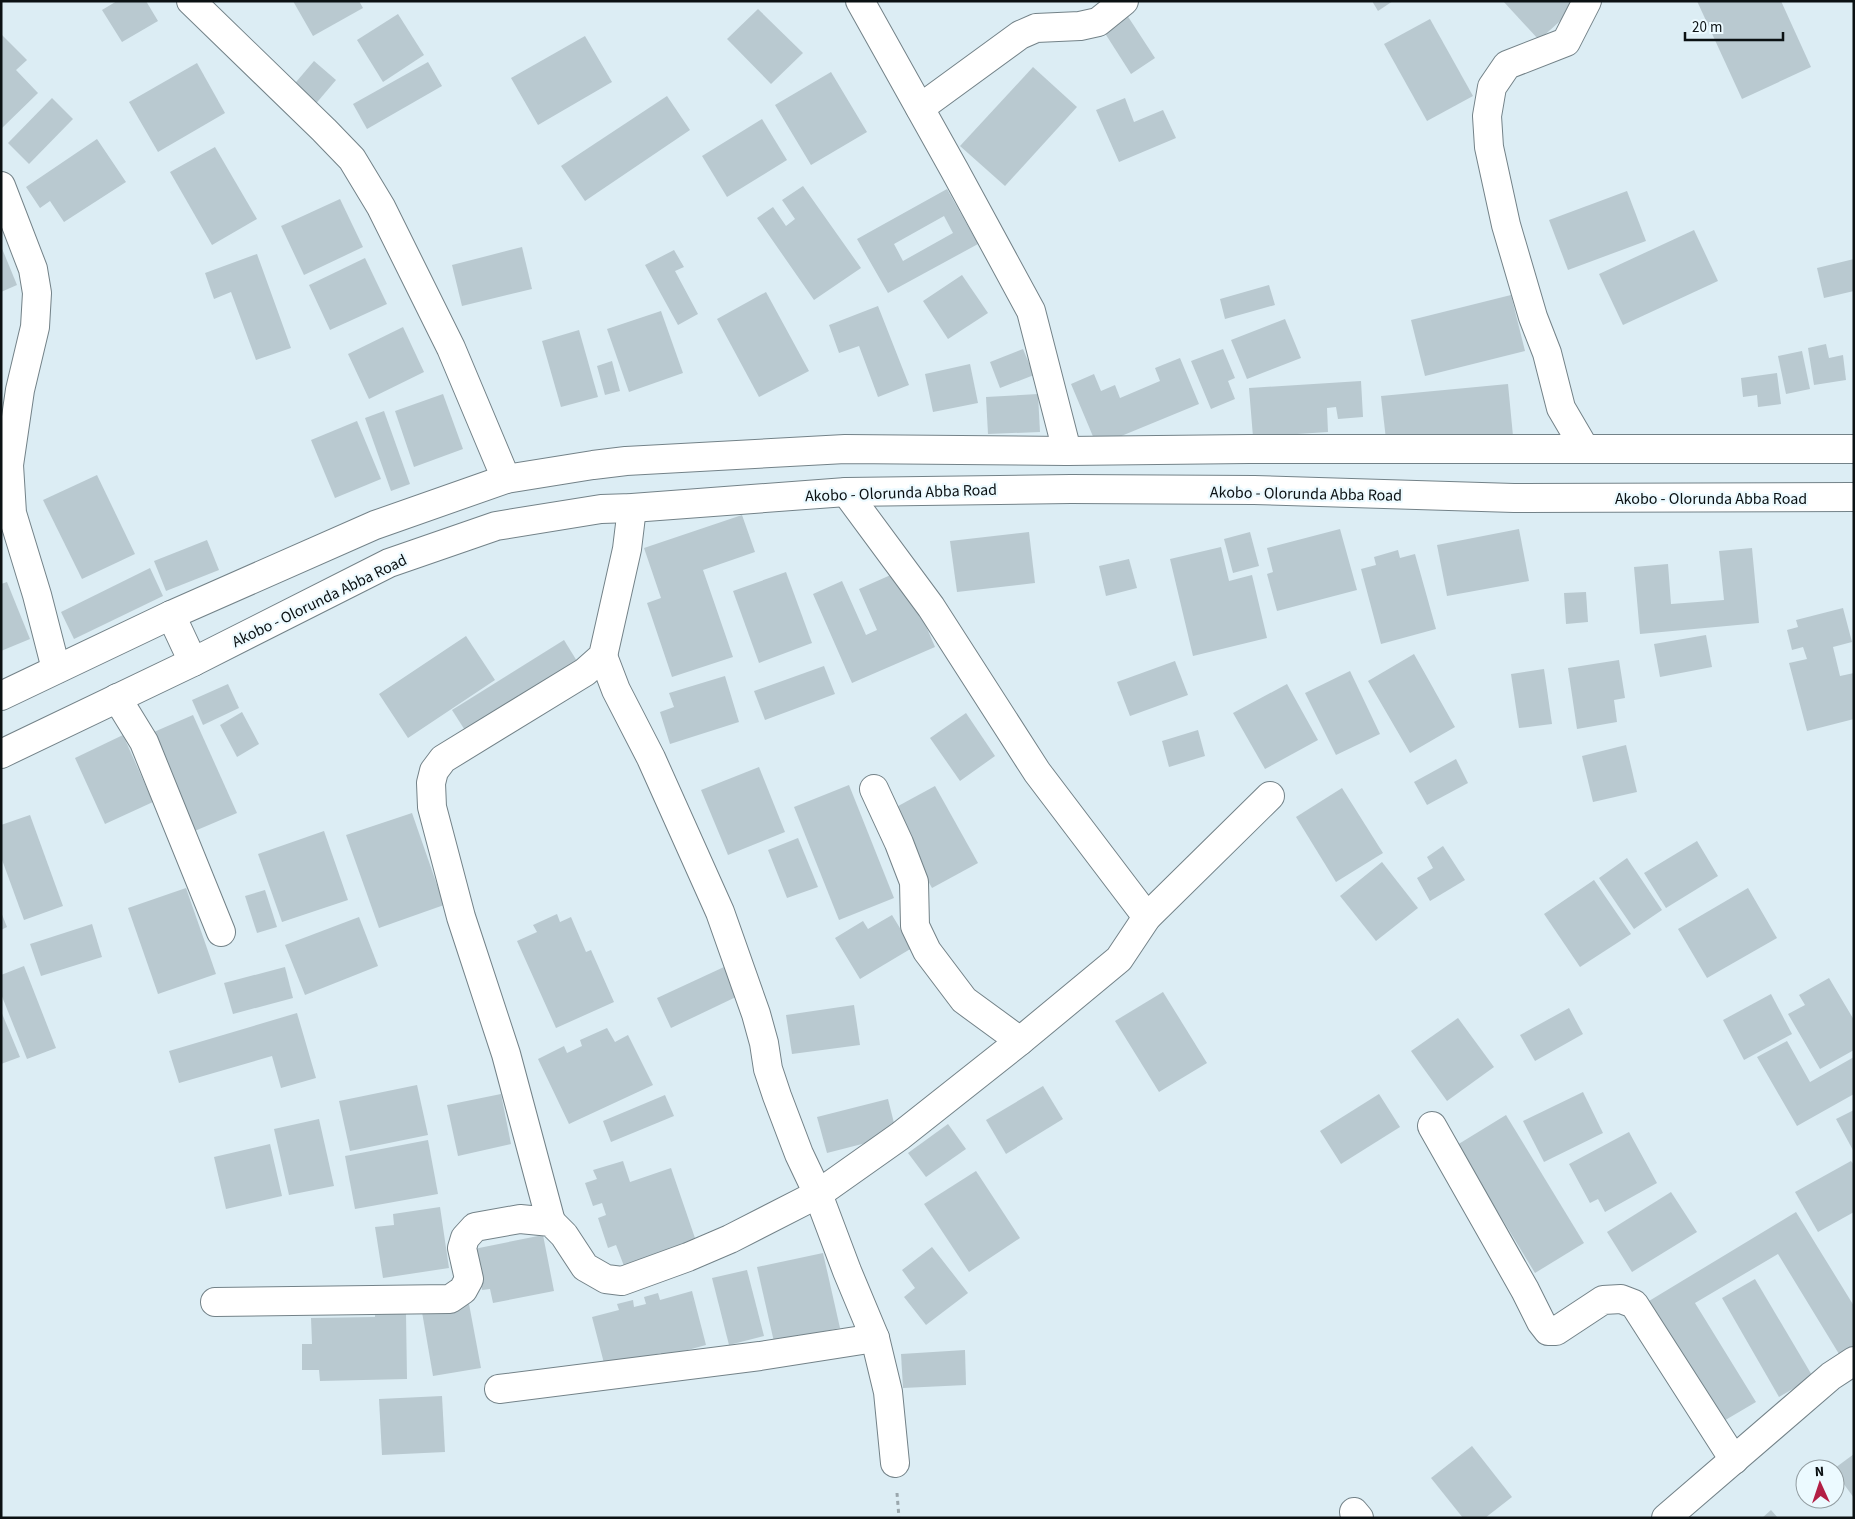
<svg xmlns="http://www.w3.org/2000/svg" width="1855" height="1519" font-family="'Source Sans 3',sans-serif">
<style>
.building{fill:#b9c9d0;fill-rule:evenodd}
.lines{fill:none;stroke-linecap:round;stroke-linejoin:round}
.minor-casing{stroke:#738288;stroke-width:30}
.secondary-casing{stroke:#738288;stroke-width:30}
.path{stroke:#9aa7ad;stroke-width:3;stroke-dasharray:4 4;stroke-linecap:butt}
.minor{stroke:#fff;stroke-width:28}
.secondary{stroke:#fff;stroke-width:28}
.labels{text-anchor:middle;stroke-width:4.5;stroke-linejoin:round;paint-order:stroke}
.street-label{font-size:16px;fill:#0b1113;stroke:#ecfaff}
</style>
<rect width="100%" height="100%" fill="#dcedf4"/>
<g class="building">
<path d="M117 1H146L158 21 122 42 102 10Z"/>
<path d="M293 1H359L363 8 313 36Z"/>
<path d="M1372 1H1393L1378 11Z"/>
<path d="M1503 1H1575L1578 5 1539 40Z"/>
<path d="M1697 1H1781L1811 67 1742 99Z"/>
<path d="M758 9 803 53 771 84 727 39Z"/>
<path d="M1125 12 1155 58 1131 74 1101 27Z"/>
<path d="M398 14 424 55 383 82 357 40Z"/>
<path d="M1430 19 1473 96 1427 121 1384 44Z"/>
<path d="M1 34 27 60 16 70 38 93 1 129Z"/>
<path d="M585 36 612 82 538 125 511 78Z"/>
<path d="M314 61 336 80 313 107 291 88Z"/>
<path d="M428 62 442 86 367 129 353 104Z"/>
<path d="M197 63 225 113 158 152 129 102Z"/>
<path d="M1033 67 1077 107 1005 186 960 146Z"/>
<path d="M831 72 867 132 811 165 775 105Z"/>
<path d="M667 96 690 130 585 201 561 166Z"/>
<path d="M52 98 73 119 29 164 8 143Z"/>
<path d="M1125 98 1134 122 1163 110 1176 138 1119 162 1096 110Z"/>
<path d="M762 119 787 160 727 197 702 156Z"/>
<path d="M97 139 126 182 64 222 50 201 40 208 26 187Z"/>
<path d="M215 147 257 219 212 245 170 172Z"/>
<path d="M803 186 861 268 814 300 757 218 773 207 786 226 795 219 782 200Z"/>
<path d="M947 189 978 244 888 293 857 239ZM944 216 953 233 903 261 894 244Z"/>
<path d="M1627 191 1646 241 1568 270 1549 220Z"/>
<path d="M340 199 363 247 304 275 281 226Z"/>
<path d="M1694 230 1718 281 1623 325 1599 274Z"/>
<path d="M1 246 17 285 1 292Z"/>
<path d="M522 247 532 289 462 306 452 265Z"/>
<path d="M674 250 684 267 675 271 698 314 678 325 645 265Z"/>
<path d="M257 254 291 348 256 360 231 292 214 299 205 273Z"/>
<path d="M365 258 387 304 330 330 309 285Z"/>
<path d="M1854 259V291L1824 298 1817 268Z"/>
<path d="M962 275 988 313 948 339 923 301Z"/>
<path d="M1269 285 1275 305 1225 319 1220 299Z"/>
<path d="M766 292 809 371 759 397 717 319Z"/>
<path d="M1511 295 1525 351 1425 376 1411 320Z"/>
<path d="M878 306 909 385 878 397 859 346 839 353 829 325Z"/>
<path d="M661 311 683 373 629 392 607 329Z"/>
<path d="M1285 319 1301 358 1247 379 1231 340Z"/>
<path d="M403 327 424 372 369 399 348 354Z"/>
<path d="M579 330 598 397 561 407 542 341Z"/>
<path d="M1826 344 1829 358 1843 355 1846 380 1814 385 1808 348Z"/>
<path d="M1023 349 1034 375 1000 388 990 362Z"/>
<path d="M1223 349 1235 378 1228 381 1235 399 1211 409 1191 361Z"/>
<path d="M1802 351 1810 389 1786 394 1778 356Z"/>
<path d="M1180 358 1199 404 1097 446 1071 384 1094 374 1101 391 1115 385 1120 398 1160 381 1155 368Z"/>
<path d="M612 361 620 391 605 395 597 366Z"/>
<path d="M970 364 978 403 933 412 925 374Z"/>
<path d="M1777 373 1781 404 1758 407 1757 395 1743 397 1741 378Z"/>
<path d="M1361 381 1363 417 1338 419 1336 407 1327 408 1328 432 1253 437 1249 388Z"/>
<path d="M1508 384 1513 436 1387 448 1381 396Z"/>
<path d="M443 394 463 449 414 467 395 411Z"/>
<path d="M1038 394 1040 432 988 434 986 397Z"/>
<path d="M384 411 410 484 391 491 365 418Z"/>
<path d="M357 421 381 479 335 498 311 440Z"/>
<path d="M97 475 135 554 82 579 43 500Z"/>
<path d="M742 515 755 552 703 570 733 657 672 677 647 603 661 598 644 548Z"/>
<path d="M1340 529 1357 590 1277 611 1267 574 1273 572 1267 548Z"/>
<path d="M1519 529 1529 581 1447 596 1437 545Z"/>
<path d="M1029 532 1035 583 957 592 950 541Z"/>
<path d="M1250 532 1259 566 1233 573 1224 539Z"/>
<path d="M207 540 219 570 166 591 154 561Z"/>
<path d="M1221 547 1229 581 1252 575 1267 638 1193 656 1170 559Z"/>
<path d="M1752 548 1759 623 1640 634 1634 567 1668 564 1671 604 1724 600 1719 551Z"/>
<path d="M1398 550 1400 558 1415 554 1436 629 1381 644 1361 569 1376 565 1374 557Z"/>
<path d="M1129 559 1137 588 1106 596 1099 566Z"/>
<path d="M150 568 163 596 74 639 61 612Z"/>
<path d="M902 570 935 647 852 683 813 594 842 581 866 635 877 630 859 589Z"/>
<path d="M786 572 812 643 759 663 733 591Z"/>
<path d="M7 582 30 639 1 651V584Z"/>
<path d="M1586 592 1588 622 1566 624 1564 593Z"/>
<path d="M1843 608 1852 642 1833 647 1840 676 1854 673V719L1807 731 1789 663 1807 659 1803 647 1792 650 1787 630 1798 627 1796 620Z"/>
<path d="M1706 635 1712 667 1660 677 1654 644Z"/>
<path d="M466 636 495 680 408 738 379 694Z"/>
<path d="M564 640 580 666 468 735 452 710Z"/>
<path d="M1414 654 1455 727 1410 753 1368 681Z"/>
<path d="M1619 660 1625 698 1614 700 1617 722 1577 729 1568 668Z"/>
<path d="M1175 661 1188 695 1130 716 1117 682Z"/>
<path d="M824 666 835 694 765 720 754 691Z"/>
<path d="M1544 669 1552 724 1519 728 1511 674Z"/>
<path d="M1350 671 1380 734 1336 755 1305 693Z"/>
<path d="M725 676 739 722 670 744 660 712 674 707 669 693Z"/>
<path d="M228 684 239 708 203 725 192 700Z"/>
<path d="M1287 684 1318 740 1265 769 1233 713Z"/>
<path d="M242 712 259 744 237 757 220 725Z"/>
<path d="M966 713 995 756 960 781 930 738Z"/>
<path d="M193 715 237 813 190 833 147 735Z"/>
<path d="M1198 730 1205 756 1169 767 1162 741Z"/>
<path d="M123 735 153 802 105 824 75 758Z"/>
<path d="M1626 745 1637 792 1593 802 1582 756Z"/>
<path d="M1456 759 1468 783 1427 805 1414 782Z"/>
<path d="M759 767 785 832 728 855 701 790Z"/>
<path d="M849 785 894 898 839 920 794 807Z"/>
<path d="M935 786 978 863 932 888 889 811Z"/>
<path d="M1342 788 1383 853 1336 882 1296 817Z"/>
<path d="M412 813 444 905 379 928 346 835Z"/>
<path d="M30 815 63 906 24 920 1 857V825Z"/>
<path d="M324 831 348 900 282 922 258 854Z"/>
<path d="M798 838 818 887 787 898 768 850Z"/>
<path d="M1697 841 1718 876 1666 908 1644 873Z"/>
<path d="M1443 846 1465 880 1430 901 1417 878 1433 868 1427 857Z"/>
<path d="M1627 858 1662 910 1634 929 1599 878Z"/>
<path d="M1382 862 1418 908 1376 941 1340 896Z"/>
<path d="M1594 880 1631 934 1580 967 1544 914Z"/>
<path d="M186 888 216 974 158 994 128 908Z"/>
<path d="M1748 888 1777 938 1707 978 1678 929Z"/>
<path d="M265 890 277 927 257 933 245 896Z"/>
<path d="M1 912 7 927 1 930Z"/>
<path d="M557 914 560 922 571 917 586 952 591 950 614 1002 556 1028 517 941 537 932 533 925Z"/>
<path d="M892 915 912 948 860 979 835 938 863 921 868 929Z"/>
<path d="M359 917 378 966 305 995 285 945Z"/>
<path d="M92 924 102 957 41 976 30 944Z"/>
<path d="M24 966 56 1048 27 1059 1 994V975Z"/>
<path d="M285 967 293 998 233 1014 224 983Z"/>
<path d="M724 967 738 996 671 1028 657 998Z"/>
<path d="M1829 978 1854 1020V1050L1820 1069 1788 1014 1805 1005 1799 995Z"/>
<path d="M1163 992 1207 1063 1159 1092 1115 1021Z"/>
<path d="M1771 994 1792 1034 1744 1060 1723 1020Z"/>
<path d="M854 1005 860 1045 792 1054 786 1015Z"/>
<path d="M1569 1008 1583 1034 1535 1061 1520 1035Z"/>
<path d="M1 1011 20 1057 1 1064Z"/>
<path d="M297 1013 316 1078 281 1088 272 1056 179 1083 169 1051Z"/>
<path d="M1458 1018 1494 1067 1447 1101 1411 1051Z"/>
<path d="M607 1028 615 1042 628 1035 653 1085 569 1124 538 1059 564 1046 567 1053 582 1046 580 1040Z"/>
<path d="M1787 1041 1810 1082 1854 1057V1094L1797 1126 1757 1057Z"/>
<path d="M417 1085 428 1135 350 1151 339 1101Z"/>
<path d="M1043 1086 1063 1119 1006 1154 986 1120Z"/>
<path d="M1583 1092 1603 1133 1544 1162 1523 1121Z"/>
<path d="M501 1094 511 1144 458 1156 447 1105Z"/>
<path d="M1379 1094 1400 1127 1341 1164 1320 1131Z"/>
<path d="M665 1095 674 1116 611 1142 603 1121Z"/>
<path d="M888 1099 897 1135 827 1153 817 1117Z"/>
<path d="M1854 1110V1152L1836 1119Z"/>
<path d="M1506 1115 1584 1243 1535 1273 1457 1145Z"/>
<path d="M319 1119 334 1186 289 1195 274 1129Z"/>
<path d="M948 1124 966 1149 926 1177 908 1153Z"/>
<path d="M1629 1132 1657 1183 1605 1212 1598 1199 1590 1203 1569 1164Z"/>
<path d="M428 1140 438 1194 355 1209 345 1156Z"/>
<path d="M270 1144 282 1196 226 1209 214 1157Z"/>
<path d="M623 1161 630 1182 671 1168 696 1241 624 1266 616 1245 608 1248 598 1218 606 1215 602 1203 593 1206 585 1183 597 1179 593 1170Z"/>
<path d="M1851 1161 1854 1165V1212L1818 1232 1795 1192Z"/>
<path d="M976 1171 1020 1238 969 1272 924 1204Z"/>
<path d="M1671 1192 1697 1232 1632 1272 1607 1232Z"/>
<path d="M440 1207 449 1268 383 1278 375 1227 394 1225 393 1214Z"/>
<path d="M1796 1212 1854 1306V1345L1839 1354 1778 1254 1695 1303 1756 1402 1722 1422 1649 1301Z"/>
<path d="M543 1235 554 1291 493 1303 490 1289 482 1290 474 1249Z"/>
<path d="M932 1247 968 1293 926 1325 904 1297 915 1288 902 1270Z"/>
<path d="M823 1253 840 1328 774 1342 757 1267Z"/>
<path d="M747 1270 764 1336 729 1345 712 1278Z"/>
<path d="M1755 1279 1813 1377 1779 1397 1722 1298Z"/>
<path d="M692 1291 706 1345 662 1357 661 1353 605 1367 592 1317 619 1310 617 1304 633 1300 634 1307 646 1304 644 1297 658 1293 660 1300Z"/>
<path d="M469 1304 481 1368 433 1376 422 1312Z"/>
<path d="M406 1313 407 1379 320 1381 319 1370H302V1344H312L311 1318 375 1317V1314Z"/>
<path d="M965 1350 966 1385 903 1388 901 1354Z"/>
<path d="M442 1396 445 1452 382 1455 379 1399Z"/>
<path d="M1472 1446 1512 1497 1485 1518H1463L1431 1478Z"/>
<path d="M1854 1454V1498L1835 1472V1468Z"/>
<path d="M1771 1510 1778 1518H1762Z"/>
</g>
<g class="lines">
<g class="minor-casing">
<g id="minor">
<path d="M191 1 324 130 352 159 381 207 451 348 506 479"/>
<path d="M860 1 955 171 1031 311 1067 451"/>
<path d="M920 108 1020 35 1036 28 1080 26 1098 22 1124 1"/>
<path d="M1 186 33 269 37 293 35 327 20 390 9 465 12 513 37 595 56 669"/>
<path d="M1585 449 1561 408 1547 353 1533 317 1506 225 1489 147 1487 116 1492 87 1507 65 1566 42 1587 1"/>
<path d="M846 492 931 607 1037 772 1147 917"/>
<path d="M603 656 616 690 651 758 720 912 756 1014 764 1043 768 1069 777 1096 799 1154 818 1194 847 1271 875 1338 888 1392 895 1463"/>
<path d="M117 698 144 742 221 932"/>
<path d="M874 789 899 843 914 882 915 926 927 951 964 1000 1020 1041"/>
<path d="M1432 1126 1525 1290 1541 1322 1548 1331H1556L1603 1300 1621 1299 1634 1304 1734 1460"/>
<path d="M551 1222 506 1054 461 917 432 807 431 783 434 771 443 759 585 672 603 656 627 549 632 508"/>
<path d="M215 1302 450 1299 463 1290 469 1279 462 1248 465 1238 475 1227 520 1219 551 1222 564 1235 585 1267 606 1279 622 1281 688 1257 730 1239 818 1194 900 1136 1020 1041 1119 959 1147 917 1270 796"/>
<path d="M499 1389 760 1356 875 1338"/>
<path d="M1354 1512 1359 1518"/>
<path d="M1666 1518 1831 1376 1854 1361"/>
</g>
</g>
<g class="secondary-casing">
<g id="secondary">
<path d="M171 615 193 662"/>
<path d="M1 696 171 615 375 525 506 479 593 465 626 461 845 449 1067 451 1249 449H1854"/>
<path d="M1 754 193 662 389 563 496 526 601 509 632 508 846 492 1071 489 1254 490 1514 498 1854 497"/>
</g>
</g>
<path class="path" d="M897 1493 899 1518"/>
<use href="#minor" class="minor"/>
<use href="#secondary" class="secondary"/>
</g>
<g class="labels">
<g class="street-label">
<text transform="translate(901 492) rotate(-2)" y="6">Akobo - Olorunda Abba Road</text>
<text transform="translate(1306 493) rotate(1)" y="6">Akobo - Olorunda Abba Road</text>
<text x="1711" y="504">Akobo - Olorunda Abba Road</text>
<text transform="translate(319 600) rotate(-26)" y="6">Akobo - Olorunda Abba Road</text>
</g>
</g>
<rect width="1855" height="1519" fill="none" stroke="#0b1113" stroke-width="5"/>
<g transform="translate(1820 1484) rotate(357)"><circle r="24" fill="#ecfaff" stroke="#929da1"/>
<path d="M0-4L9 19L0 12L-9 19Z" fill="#b21f45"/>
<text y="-8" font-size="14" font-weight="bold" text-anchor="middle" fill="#0b1113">N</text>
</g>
<path d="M1685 32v8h98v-8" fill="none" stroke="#0b1113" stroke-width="2.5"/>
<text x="1692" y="32" font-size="15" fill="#0b1113" stroke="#ecfaff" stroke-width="4" paint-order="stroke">20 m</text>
</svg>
